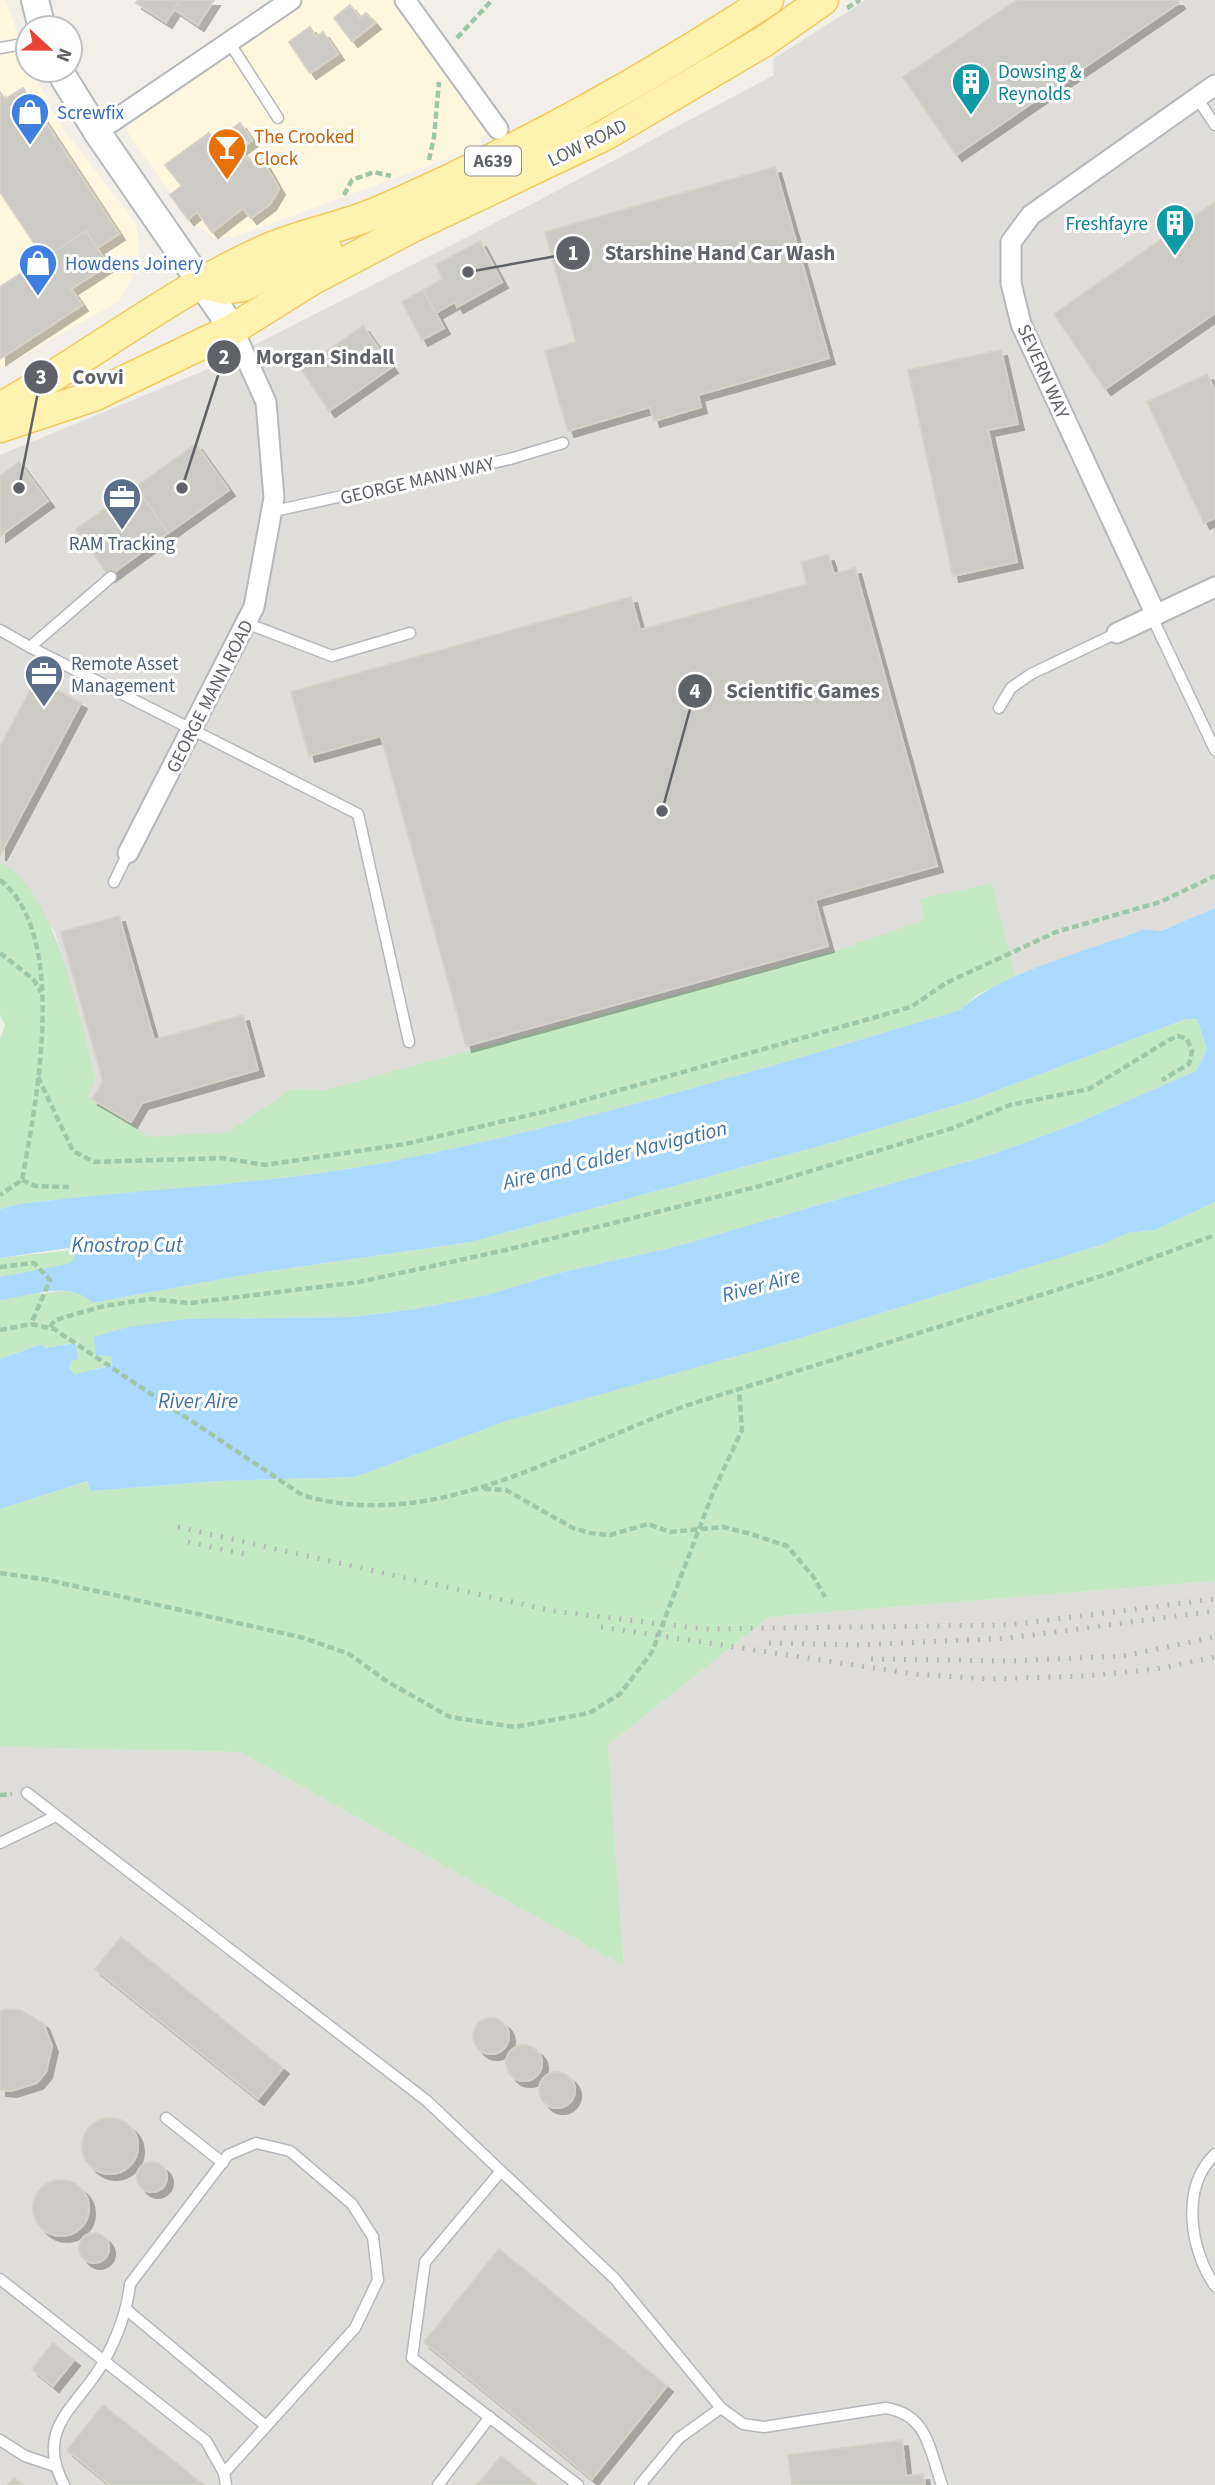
<svg xmlns="http://www.w3.org/2000/svg" width="1215" height="2485" font-family="'Source Sans 3',sans-serif">
<style>
.commercial{fill:#fef7e0}
.industrial{fill:#e0deda}
.green{fill:#c5e8c5}
.water{fill:#aadaff}
.building{fill:#cccac5;stroke:#d6d1c6;stroke-width:2;filter:url(#shadow)}
.lines{fill:none;stroke-linecap:round;stroke-linejoin:round}
.lane-casing{stroke:#b5b8bc;stroke-width:13}
.street-casing{stroke:#b5b8bc;stroke-width:23}
.secondary-casing{stroke:#b6babf;stroke-width:30}
.primary-casing{stroke:#f2c960;stroke-width:33}
.path{stroke:#9cc7a9;stroke-width:4.5;stroke-dasharray:7 3.5;stroke-linecap:butt}
.lane{stroke:#fff;stroke-width:10}
.street{stroke:#fff;stroke-width:19}
.secondary{stroke:#fff;stroke-width:26}
.primary{stroke:#fff2af;stroke-width:30}
.rail{stroke:#b6b7b8;stroke-width:5;stroke-dasharray:2 9;stroke-linecap:butt}
.labels{text-anchor:middle;stroke-width:6;stroke-linejoin:round;paint-order:stroke}
.shield{fill:#fff;stroke:#8f9295;stroke-width:2}
.shield-label{font-size:18px;font-weight:bold;fill:#5f6368}
.culture-label{font-size:19px;fill:#0d838f;stroke:#fff;text-anchor:start}
.shop-label{font-size:19px;fill:#366cbe;stroke:#fff;text-anchor:start}
.food-label{font-size:19px;fill:#c56008;stroke:#fff;text-anchor:start}
.street-label{font-size:19px;fill:#5f6368;stroke:#fff}
.service-label{font-size:19px;fill:#4e5e75;stroke:#fff}
.water-label{font-size:21px;font-style:italic;fill:#4174aa;stroke:#fff}
.leader{fill:none;stroke:#5f6368;stroke-width:2.5}
.callout-dot{fill:#5f6368;stroke:#fff;stroke-width:2.5}
.mark-label{font-size:21px;text-anchor:middle;font-weight:bold;fill:#fff}
.callout-label{font-size:21px;text-anchor:middle;font-weight:bold;fill:#5f6368;stroke:#fff;stroke-width:6;stroke-linejoin:round;paint-order:stroke}
</style>
<defs>
<filter id="shadow"><feDropShadow dx="6" dy="6" stdDeviation="0" flood-color="#0004"/></filter>
</defs>
<rect width="100%" height="100%" fill="#f1efe8"/>
<g class="commercial">
<path d="M0 0H5L28 60V70H32L61 126 137 225 139 249 136 270 119 301 0 369Z"/>
<path d="M291 0H405L498 129 480 137 482 146 234 237 214 238 188 219 118 118Z"/>
</g>
<g class="industrial">
<path d="M866 0H1215V908L1161 931 1145 929 1006 981 619 1109 402 1160 259 1180 134 1193 87 1097 96 1077 55 932 0 862V455L203 371 534 203 774 75 773 59Z"/>
<path d="M1215 1581V2485H0V1747L240 1752 624 1966 608 1745 769 1617Z"/>
</g>
<g class="green">
<path d="M0 862C57 891 79 1019 96 1078L88 1097 150 1137 228 1132 292 1089 325 1090 838 950 924 920 920 899 992 883 1016 978 978 994 960 1010C776 1065 592 1121 403 1159 278 1185 147 1188 20 1204L0 1209V1038L5 1026 0 1014Z"/>
<path d="M1186 1019H1197L1207 1050 1196 1071 1070 1126 993 1154 678 1246 555 1274 487 1295 415 1309 353 1317 243 1318 104 1335 94 1337 111 1356 112 1364 76 1375 69 1368 75 1343 44 1348 42 1344 0 1359V1258L72 1250 75 1258 73 1262 39 1294C61 1291 75 1286 92 1303L249 1274 471 1242 834 1142 969 1101Z"/>
<path d="M1215 1202V1581L769 1617 608 1745 624 1966 240 1752 0 1747V1509L89 1481 90 1491 218 1481 355 1477 505 1421 800 1338 1101 1245 1128 1233 1155 1230Z"/>
</g>
<path class="water" d="M1215 908V1202L1155 1230 1128 1233 1101 1245 800 1338 506 1421 355 1477 218 1481 90 1491 88 1481 0 1509V1359L42 1344 45 1348 75 1343 78 1359 72 1360 69 1368 76 1375C86 1370 108 1367 112 1365L111 1356 96 1355 94 1337 128 1327 188 1319 353 1317 415 1309 487 1295 555 1274 678 1246 993 1154 1070 1126 1196 1071 1207 1050 1197 1019H1186L969 1101 834 1142 471 1242 249 1274 92 1303C70 1279 30 1296 0 1300V1277L68 1264 75 1258 68 1248 0 1258V1209L20 1204C147 1188 277 1185 403 1159 592 1121 776 1065 960 1010 1003 972 1090 950 1145 929L1161 931Z"/>
<g class="building">
<path d="M138 0H180L166 22 136 3Z"/>
<path d="M180 0H214L198 25 174 9Z"/>
<path d="M1017 0H1177L1179 3 956 155 903 77Z"/>
<path d="M350 5 360 18 366 13 375 23 352 41 334 18Z"/>
<path d="M310 27 316 37 323 32 338 54 310 73 289 42Z"/>
<path d="M23 88 119 234 97 248 86 231 44 258 0 192V92L5 99Z"/>
<path d="M240 123 252 140 240 149 253 166 262 159 279 189 270 204 251 218 243 208 212 232 197 212 188 219 170 195 182 186 165 165 209 133 215 142Z"/>
<path d="M775 167 829 358 698 395 701 407 654 421 650 407 568 431 545 351 576 342 545 232Z"/>
<path d="M1215 202V313L1105 389 1054 314Z"/>
<path d="M86 231 108 265 71 289 82 305 0 359V287Z"/>
<path d="M480 241 502 282 457 307 455 302 436 313 423 290 443 279 436 265Z"/>
<path d="M423 290 444 328 422 340 402 302Z"/>
<path d="M363 326 392 367 329 411 301 369Z"/>
<path d="M1001 350 1018 424 988 430 1017 562 953 576 908 370Z"/>
<path d="M1207 374 1215 391V518L1204 523 1147 402Z"/>
<path d="M196 444 229 490 168 533 136 487Z"/>
<path d="M19 462 48 501 0 536V476Z"/>
<path d="M136 487 168 533 109 576 76 529Z"/>
<path d="M828 555 834 574 855 568 937 866 815 900 828 946 466 1046 381 736 309 756 291 692 631 597 640 630 807 584 801 562Z"/>
<path d="M36 679 81 703 0 855V747Z"/>
<path d="M119 916 154 1040 243 1015 258 1070 142 1103 131 1122 92 1099 103 1082 61 932Z"/>
<path d="M121 1937 283 2068 258 2099 95 1969Z"/>
<path d="M8 2009 20 2010 43 2023 52 2046 46 2072 37 2083 11 2091 0 2090V2011Z"/>
<circle cx="491" cy="2036" r="18"/>
<circle cx="524" cy="2063" r="18"/>
<circle cx="557" cy="2090" r="18"/>
<circle cx="110" cy="2146" r="28"/>
<circle cx="152" cy="2177" r="15"/>
<circle cx="61" cy="2208" r="28"/>
<circle cx="94" cy="2248" r="15"/>
<path d="M499 2249 667 2386 592 2479 424 2342Z"/>
<path d="M53 2343 74 2360 53 2386 32 2369Z"/>
<path d="M103 2405 204 2485H110L67 2450Z"/>
<path d="M902 2440 906 2476 923 2474 925 2485H792L788 2455Z"/>
<path d="M501 2456 537 2485H477Z"/>
<path d="M14 2478 23 2485H8Z"/>
</g>
<g class="lines">
<g class="lane-casing">
<g id="lane">
<path d="M229 42 278 118"/>
<path d="M0 48 28 43"/>
<path d="M1197 98 1215 125"/>
<path d="M270 512 510 459 563 443"/>
<path d="M111 577 30 647 358 814 409 1042"/>
<path d="M1152 617 1215 750"/>
<path d="M246 623 332 656 410 633"/>
<path d="M0 630 30 647"/>
<path d="M999 708 1011 688 1031 674 1117 633"/>
<path d="M114 882 128 853"/>
<path d="M27 1793 427 2101 615 2279 721 2408 743 2424 764 2427 886 2408C928 2415 929 2449 942 2485"/>
<path d="M0 1843 56 1816"/>
<path d="M166 2118 223 2163"/>
<path d="M1215 2154C1180 2188 1190 2250 1215 2286"/>
<path d="M501 2171 425 2262 412 2358 578 2485"/>
<path d="M0 2279 206 2441 224 2473 226 2485"/>
<path d="M127 2310 266 2426"/>
<path d="M0 2440 25 2456 55 2466"/>
<path d="M64 2485C33 2426 80 2406 104 2361 118 2336 127 2311 130 2284L228 2155 256 2143 290 2151 352 2204 373 2237 378 2280 355 2328 224 2473"/>
<path d="M438 2485 490 2417"/>
<path d="M640 2485 679 2438 721 2408"/>
</g>
</g>
<g class="street-casing">
<g id="street">
<path d="M405 0 498 129"/>
<path d="M97 132 291 0"/>
<path d="M1156 615 1021 324 1011 283V242L1031 215 1215 85"/>
<path d="M1117 633 1215 587"/>
<path d="M128 853 254 607 274 498 266 402 233 329"/>
</g>
</g>
<g class="secondary-casing">
<g id="secondary">
<path d="M35 0 42 28"/>
<path d="M59 70 97 132 233 329"/>
</g>
</g>
<g class="primary-casing">
<g id="primary">
<path d="M200 283 224 289 243 286 317 249 326 248"/>
<path d="M0 408C89 358 170 293 263 251 300 234 341 228 378 212 515 153 643 82 768 0"/>
<path d="M0 427 93 396 233 329 313 279 414 226 605 135 763 42 823 0"/>
</g>
</g>
<g class="path">
<path d="M847 8 860 0"/>
<path d="M457 38 492 0"/>
<path d="M429 160 434 137 439 82"/>
<path d="M344 195 352 180 374 172 391 176"/>
<path d="M0 880C70 935 36 1103 22 1180L0 1195"/>
<path d="M0 953 33 979 41 992"/>
<path d="M38 1077 73 1151 94 1162 222 1158 265 1165 405 1144 543 1112 911 1007 946 983 1056 932 1160 902 1215 876"/>
<path d="M22 1180 35 1186 69 1187"/>
<path d="M0 1267 34 1263 50 1280 31 1324"/>
<path d="M50 1327 55 1320 104 1306 150 1299 190 1303 359 1282 506 1250 764 1185 953 1128 1010 1105 1089 1089 1169 1040 1178 1036 1187 1039 1192 1051 1189 1064 1162 1080"/>
<path d="M0 1330 31 1324 54 1329 302 1495C435 1535 565 1449 688 1405L1111 1273 1215 1235"/>
<path d="M484 1489 506 1490 573 1528 590 1533 610 1535 648 1524 670 1532 723 1527 751 1534 787 1546 813 1576 825 1597"/>
<path d="M0 1573 48 1580 304 1638 349 1654 388 1682 450 1717 515 1727 589 1713 620 1694 652 1652 714 1490 742 1430 739 1390"/>
<path d="M0 1795 12 1794"/>
</g>
<use href="#lane" class="lane"/>
<use href="#street" class="street"/>
<use href="#secondary" class="secondary"/>
<use href="#primary" class="primary"/>
<g class="rail">
<path d="M178 1527 553 1611 703 1629 1009 1625 1215 1599"/>
<path d="M188 1542 244 1554"/>
<path d="M601 1627 914 1674 988 1679 1086 1676 1156 1669 1215 1657"/>
<path d="M769 1643 861 1645 1009 1638 1215 1611"/>
<path d="M871 1659 1008 1661 1123 1656 1215 1637"/>
</g>
</g>
<defs>
<g id="building-pin" transform="scale(2.0125)"><path d="M0 17L-7.5 6A9.5 9.5 0 1 1 7.5 6Z" fill="#0f9aa8" stroke="#fff"/><path d="M-4-6H4V6H1V3H-1V6H-4ZM-2.5-4.3h1.7v1.8h-1.7ZM.8-4.3h1.7v1.8H.8ZM-2.5-1h1.7V.8h-1.7ZM.8-1h1.7V.8H.8Z" fill="#fff"/></g>
<g id="shop-pin" transform="scale(2.0125)"><path d="M0 17L-7.5 6A9.5 9.5 0 1 1 7.5 6Z" fill="#3f7fe0" stroke="#fff"/><path d="M-5-2.5h2.3a2.7 3.5 0 0 1 5.4 0H5L5.5 6h-11ZM-1.5-2.5h3a1.5 2.3 0 0 0-3 0Z" fill="#fff"/></g>
<g id="bar-pin" transform="scale(2.0125)"><path d="M0 17L-7.5 6A9.5 9.5 0 1 1 7.5 6Z" fill="#e8710a" stroke="#fff"/><path d="M-6-5H6L.8 .8V4.5H3.5V6h-7V4.5H-.8V.8Z" fill="#fff"/></g>
<g id="office-pin" transform="scale(2.0125)"><path d="M0 17L-7.5 6A9.5 9.5 0 1 1 7.5 6Z" fill="#5c6f8a" stroke="#fff"/><path d="M-6-3h4V-5.5h4V-3h4V5H-6ZM-1-4.5V-3h2v-1.5ZM-6 0V1H6V0Z" fill="#fff"/></g>
</defs>
<g fill-rule="evenodd">
<use href="#building-pin" x="971" y="82"/>
<use href="#shop-pin" x="30" y="112"/>
<use href="#bar-pin" x="227" y="147"/>
<use href="#building-pin" x="1175" y="223"/>
<use href="#shop-pin" x="38" y="263"/>
<use href="#office-pin" x="122" y="497"/>
<use href="#office-pin" x="44" y="674"/>
</g>
<g class="labels">
<rect class="shield" x="465" y="146.5" width="56" height="29" rx="5"/>
<g class="shield-label">
<text x="493" y="167">A639</text>
</g>
<g class="culture-label">
<text x="998" y="78">Dowsing &amp;<tspan x="998" dy="22">Reynolds</tspan></text>
<text x="1148" y="230" text-anchor="end">Freshfayre</text>
</g>
<g class="shop-label">
<text x="57" y="119">Screwfix</text>
<text x="65" y="270">Howdens Joinery</text>
</g>
<g class="food-label">
<text x="254" y="143">The Crooked<tspan x="254" dy="22">Clock</tspan></text>
</g>
<g class="street-label">
<text transform="translate(587 142) rotate(-26)" y="7">LOW ROAD</text>
<text transform="translate(1044 371) rotate(66)" y="7">SEVERN WAY</text>
<text transform="translate(417 480) rotate(-13)" y="7">GEORGE MANN WAY</text>
<text transform="translate(209 696) rotate(-63)" y="7">GEORGE MANN ROAD</text>
</g>
<g class="service-label">
<text x="122" y="550">RAM Tracking</text>
<text x="71" y="670" text-anchor="start">Remote Asset<tspan x="71" dy="22">Management</tspan></text>
</g>
<g class="water-label">
<text transform="translate(615 1155) rotate(-14)" y="7">Aire and Calder Navigation</text>
<text x="127" y="1252">Knostrop Cut</text>
<text transform="translate(761 1285) rotate(-15)" y="7">River Aire</text>
<text x="198" y="1408">River Aire</text>
</g>
</g>
<path class="leader" d="M468 272L573 253M182 488L224 357M19 488L41 377M662 811L695 691"/>
<g class="callout-dot">
<circle cx="468" cy="272" r="7"/>
<circle cx="182" cy="488" r="7"/>
<circle cx="19" cy="488" r="7"/>
<circle cx="662" cy="811" r="7"/>
<circle cx="573" cy="253" r="18"/>
<circle cx="224" cy="357" r="18"/>
<circle cx="41" cy="377" r="18"/>
<circle cx="695" cy="691" r="18"/>
</g>
<g class="mark-label">
<text x="573" y="260">1</text>
<text x="224" y="364">2</text>
<text x="41" y="384">3</text>
<text x="695" y="698">4</text>
</g>
<g class="callout-label">
<text x="720" y="260">Starshine Hand Car Wash</text>
<text x="325" y="364">Morgan Sindall</text>
<text x="98" y="384">Covvi</text>
<text x="803" y="698">Scientific Games</text>
</g>
<g transform="translate(49 49) rotate(112)"><circle r="33" fill="#ffffff" stroke="#bfc1c3" stroke-width="2"/>
<path d="M0-5L12 26L0 18L-12 26Z" fill="#ea4335"/>
<text y="-10" font-size="19" font-weight="bold" text-anchor="middle" fill="#5f6368">N</text>
</g>
</svg>
